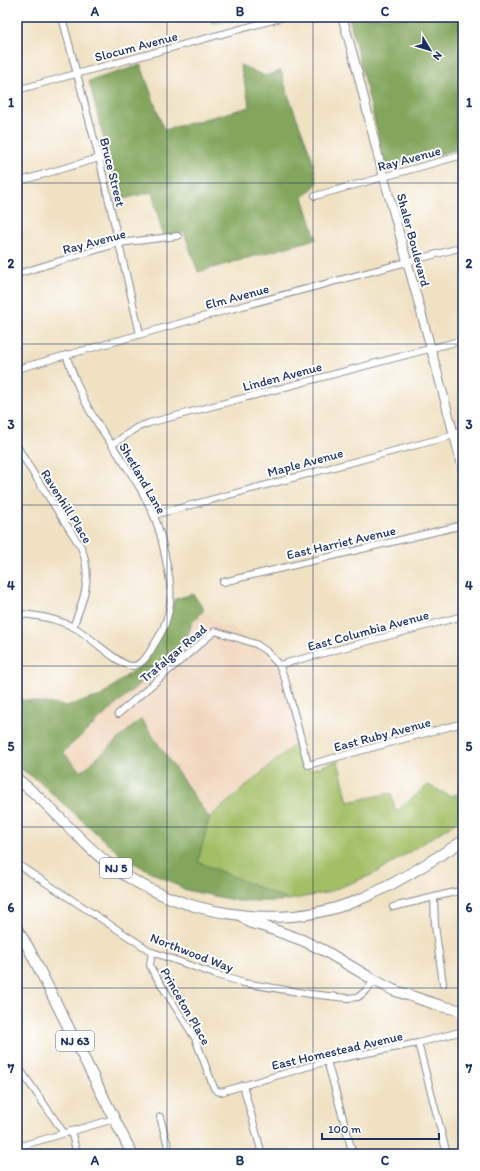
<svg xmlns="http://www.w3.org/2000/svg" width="480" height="1171" font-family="Itim,sans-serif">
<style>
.built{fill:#f0d5bc}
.green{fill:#a3bf66;stroke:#5f7762}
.forest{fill:#82a65b;stroke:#4e6a5c}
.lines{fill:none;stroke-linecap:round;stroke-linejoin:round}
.minor-casing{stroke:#868890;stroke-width:8}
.tertiary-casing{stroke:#868890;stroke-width:10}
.primary-casing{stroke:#868890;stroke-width:12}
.minor{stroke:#fff;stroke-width:6}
.tertiary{stroke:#fff;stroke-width:8}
.primary{stroke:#fff;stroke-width:10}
.grid{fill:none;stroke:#1b2f5e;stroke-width:1;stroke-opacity:0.55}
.labels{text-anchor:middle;stroke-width:4;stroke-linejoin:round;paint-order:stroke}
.shield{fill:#fff;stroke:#5f6d8e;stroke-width:1}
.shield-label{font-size:12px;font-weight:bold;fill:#1b2f5e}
.street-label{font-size:13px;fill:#1b2f5e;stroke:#fff}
.neatline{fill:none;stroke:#1b2f5e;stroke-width:1.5}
.grid-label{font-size:13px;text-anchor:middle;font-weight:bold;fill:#1b2f5e}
</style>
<rect width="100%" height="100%" fill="#fff"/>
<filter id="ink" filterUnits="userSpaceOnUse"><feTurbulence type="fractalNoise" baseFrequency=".025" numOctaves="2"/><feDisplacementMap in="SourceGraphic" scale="8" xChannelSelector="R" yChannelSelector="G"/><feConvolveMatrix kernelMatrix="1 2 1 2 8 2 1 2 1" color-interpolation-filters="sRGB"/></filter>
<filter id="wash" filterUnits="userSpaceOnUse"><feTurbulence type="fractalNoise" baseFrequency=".012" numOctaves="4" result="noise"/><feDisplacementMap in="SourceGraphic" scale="16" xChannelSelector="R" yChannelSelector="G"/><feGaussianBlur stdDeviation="0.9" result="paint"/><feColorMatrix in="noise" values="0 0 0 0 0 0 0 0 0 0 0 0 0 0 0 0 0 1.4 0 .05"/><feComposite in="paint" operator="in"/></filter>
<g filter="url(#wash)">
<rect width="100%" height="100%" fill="#f0e1c3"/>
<path class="built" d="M206 612 221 627 230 625 279 665 301 738 209 818 141 719 81 773 63 752 185 643 192 623Z"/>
<g class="green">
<path d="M210 17H238L239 20 212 23Z"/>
<path d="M296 743 310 770 338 761 348 802 391 793 396 812 428 785 450 796 463 793V818L376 873 326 893 288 900 197 862 209 818Z"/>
</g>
<g class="forest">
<path d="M349 17H463V148L386 168Z"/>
<path d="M141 65 164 130 250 107 240 65 265 76 281 71 287 92 312 158 317 184 303 197 316 239 198 272 184 232 163 236 152 192 119 200 89 81Z"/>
<path d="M193 594 204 610 192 623 185 643 63 752 81 772 141 719 209 818 198 862 288 900 281 901H238L186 890 124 858 37 780 17 766V699L66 706 101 696 149 658 175 599Z"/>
</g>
</g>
<g filter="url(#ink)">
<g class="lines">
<g class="minor-casing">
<g id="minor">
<path d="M62 17 99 158 140 334"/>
<path d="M17 90 284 17"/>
<path d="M17 182 99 158"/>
<path d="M315 196 463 155"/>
<path d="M17 274 119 243 178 236"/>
<path d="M17 369 220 312 463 247"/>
<path d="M112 445 136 428 149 423 463 340"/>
<path d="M17 446 28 465 81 547C93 576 84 599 73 627"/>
<path d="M154 515 454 435"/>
<path d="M223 582 463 525"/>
<path d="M17 614C37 615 58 619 75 628 89 635 120 667 133 666 145 664 151 649 157 640 173 615 173 589 166 561 163 545 160 529 153 514 138 479 113 449 93 416 81 397 74 376 66 355"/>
<path d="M279 665 463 616"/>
<path d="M118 714 215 631 256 644 266 651 279 665 285 679 308 765 463 723"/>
<path d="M17 864 152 952 217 975 244 983 310 994 347 998 358 997 367 990 374 980"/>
<path d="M434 898 435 926 443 984"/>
<path d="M393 907 463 890"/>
<path d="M152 952 150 965 152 970 195 1038 214 1088 217 1091 221 1092 327 1061 418 1043 463 1031"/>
<path d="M418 1043 447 1154"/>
<path d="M327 1061 353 1154"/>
<path d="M17 1065 64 1133"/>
<path d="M243 1085 262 1154"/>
<path d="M160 1117 170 1154"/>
<path d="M71 1131 77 1154"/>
<path d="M17 1147 114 1119"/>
</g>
</g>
<g class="tertiary-casing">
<g id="tertiary">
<path d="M342 17C359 70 369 124 384 178 411 275 438 372 463 470"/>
<path d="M454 435 463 432"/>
</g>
</g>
<g class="primary-casing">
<g id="primary">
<path d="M17 779C51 804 76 839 110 865 178 915 279 933 358 900 395 885 429 862 463 841"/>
<path d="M240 915 251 923 263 926 302 940 325 951 374 980 393 990 441 1006 463 1011"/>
<path d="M17 929 28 947 132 1154"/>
</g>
</g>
<use href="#minor" class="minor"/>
<use href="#tertiary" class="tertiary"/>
<use href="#primary" class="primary"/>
</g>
</g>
<path class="grid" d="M167 17V1154M313 17V1154M17 183H463M17 344H463M17 505H463M17 666H463M17 827H463M17 988H463"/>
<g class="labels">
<g class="shield">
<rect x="100" y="858" width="32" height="20" rx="3"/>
<rect x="56" y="1031" width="38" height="20" rx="3"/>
</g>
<g class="shield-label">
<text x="116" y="872">NJ 5</text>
<text x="75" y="1045">NJ 63</text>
</g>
<g class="street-label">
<text transform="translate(136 46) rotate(-15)" y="5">Slocum Avenue</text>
<text transform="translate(409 158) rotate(-15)" y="5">Ray Avenue</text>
<text transform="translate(113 172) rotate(76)" y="5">Bruce Street</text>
<text transform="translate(414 240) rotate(75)" y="5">Shaler Boulevard</text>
<text transform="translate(94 241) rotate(-15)" y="5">Ray Avenue</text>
<text transform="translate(237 296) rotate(-15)" y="5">Elm Avenue</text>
<text transform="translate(282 376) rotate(-15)" y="5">Linden Avenue</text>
<text transform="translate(305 462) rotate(-15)" y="5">Maple Avenue</text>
<text transform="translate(143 478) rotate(60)" y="5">Shetland Lane</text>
<text transform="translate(67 506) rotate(58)" y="5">Ravenhill Place</text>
<text transform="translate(341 542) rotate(-13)" y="5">East Harriet Avenue</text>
<text transform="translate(368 630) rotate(-15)" y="5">East Columbia Avenue</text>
<text transform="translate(173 653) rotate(-40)" y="5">Trafalgar Road</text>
<text transform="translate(382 734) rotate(-15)" y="5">East Ruby Avenue</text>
<text transform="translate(192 952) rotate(21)" y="5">Northwood Way</text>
<text transform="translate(186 1006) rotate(60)" y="5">Princeton Place</text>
<text transform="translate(337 1050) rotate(-13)" y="5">East Homestead Avenue</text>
</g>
</g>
<rect width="480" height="1171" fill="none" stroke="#fff" stroke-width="44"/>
<g transform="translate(430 50) rotate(128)" stroke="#ffffff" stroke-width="3" paint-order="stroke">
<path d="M0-3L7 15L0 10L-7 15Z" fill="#1b2f5e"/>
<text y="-6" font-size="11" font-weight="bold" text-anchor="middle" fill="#1b2f5e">N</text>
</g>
<path d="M322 1133v6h117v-6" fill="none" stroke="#1b2f5e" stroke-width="2"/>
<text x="328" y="1133" font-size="12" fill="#1b2f5e" stroke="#ffffff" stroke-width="3" paint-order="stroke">100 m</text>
<rect x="22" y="22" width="436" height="1127" class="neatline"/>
<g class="grid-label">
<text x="95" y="16">A</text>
<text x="240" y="16">B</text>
<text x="385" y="16">C</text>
<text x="11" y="107">1</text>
<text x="469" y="107">1</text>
<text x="11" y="268">2</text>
<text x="469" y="268">2</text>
<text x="11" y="429">3</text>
<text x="469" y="429">3</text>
<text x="11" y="590">4</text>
<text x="469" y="590">4</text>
<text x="11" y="751">5</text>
<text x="469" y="751">5</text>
<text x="11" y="912">6</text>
<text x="469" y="912">6</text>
<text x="11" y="1073">7</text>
<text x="469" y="1073">7</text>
<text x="95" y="1165">A</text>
<text x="240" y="1165">B</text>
<text x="385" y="1165">C</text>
</g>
</svg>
